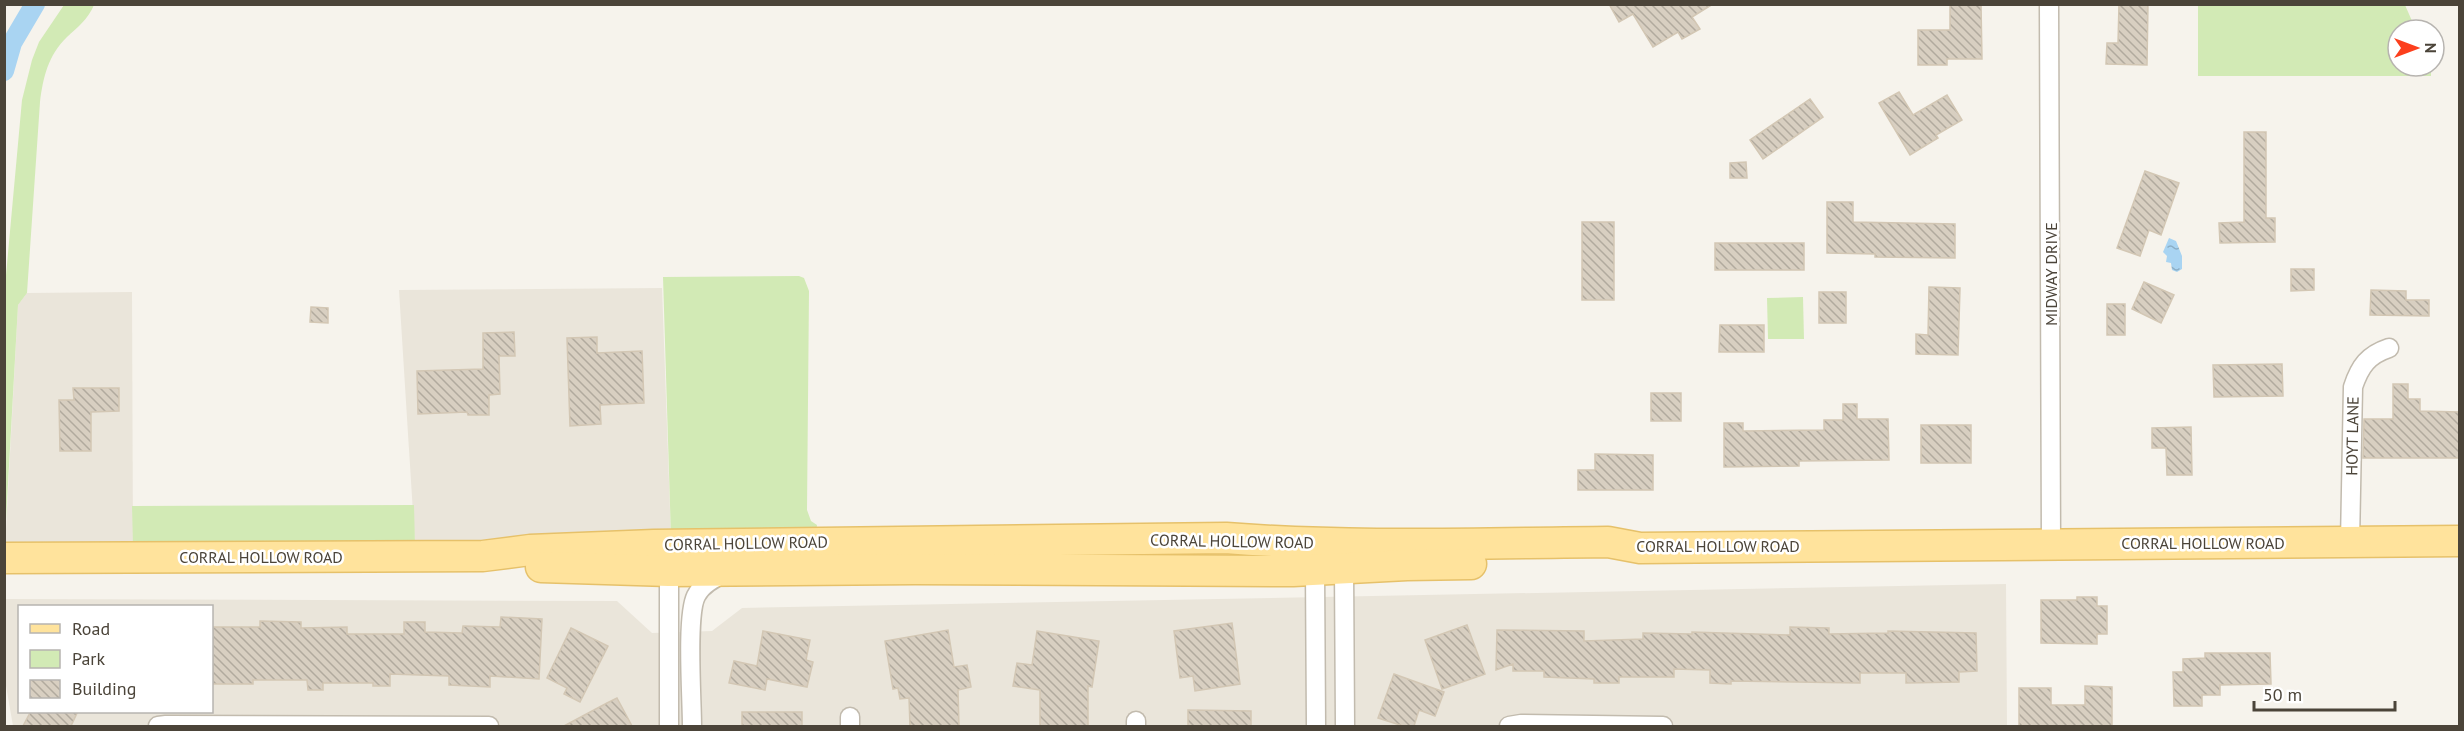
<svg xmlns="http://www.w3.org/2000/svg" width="2464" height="731" font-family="'PT Sans',sans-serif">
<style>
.residential{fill:#eae5da;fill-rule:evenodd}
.green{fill:#d2eab5}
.water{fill:url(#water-ripples)}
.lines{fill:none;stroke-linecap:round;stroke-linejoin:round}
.canal{stroke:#a9d4f2;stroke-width:20}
.building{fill:url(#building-back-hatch);stroke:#d3c7b4;stroke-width:1.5}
.street-casing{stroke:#c2bbae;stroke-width:21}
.primary-casing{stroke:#e6c16a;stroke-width:33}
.street{stroke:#fff;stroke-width:18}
.primary{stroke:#ffe39c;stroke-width:30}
.labels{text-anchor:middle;stroke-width:5;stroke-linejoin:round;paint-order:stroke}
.street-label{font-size:16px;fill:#4b4439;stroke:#fff}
</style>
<defs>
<pattern id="water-ripples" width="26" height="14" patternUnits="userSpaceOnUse" patternTransform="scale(1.5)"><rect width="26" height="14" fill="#a9d4f2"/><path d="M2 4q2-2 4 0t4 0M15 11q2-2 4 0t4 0" fill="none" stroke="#8caec5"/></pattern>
<pattern id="building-back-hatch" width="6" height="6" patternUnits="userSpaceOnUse" patternTransform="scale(1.5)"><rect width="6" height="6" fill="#d8cfc1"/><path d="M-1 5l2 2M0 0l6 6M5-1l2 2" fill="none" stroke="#b1aa9e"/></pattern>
</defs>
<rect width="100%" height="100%" fill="#f6f3ec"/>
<g class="residential">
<path d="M662 288 671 538 415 545 399 290Z"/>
<path d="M132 292 133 547 5 548 18 305 27 293Z"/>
<path d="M2006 584 2007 726H13L5 680 4 599 617 601 652 633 712 631 742 608ZM20 606H212V712H20Z"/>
</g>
<g class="green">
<path d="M64 5H94C88 19 78 27 67 37 48 55 43 78 40 102L27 293 18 305 5 538 4 297 22 100 32 60 39 42Z"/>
<path d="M2198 5H2405L2416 30H2398V66H2431L2433 71H2431V76H2198Z"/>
<path d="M799 276 804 278 809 291 807 510 811 521 817 525 816 535 671 538 663 277Z"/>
<path d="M1803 297 1804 339H1768L1767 298Z"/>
<path d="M414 505 415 545 133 547 132 506Z"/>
</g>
<path class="water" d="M2169 238 2176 241 2182 256V269L2177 272 2172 270 2171 263 2166 262 2167 256 2163 252Z"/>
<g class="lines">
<path class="canal" d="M4 71 12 43 35 4"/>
</g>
<g class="building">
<path d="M1609 4H1713L1692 17 1700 29 1682 39 1678 32 1653 47 1633 14 1619 22Z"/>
<path d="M1950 4H1981L1982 59H1947V65H1918V30H1950Z"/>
<path d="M2119 4H2148L2147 65 2106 64 2107 43H2118Z"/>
<path d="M1899 92 1913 115 1947 95 1962 120 1936 135 1938 138 1910 155 1879 103Z"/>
<path d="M1810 99 1823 117 1763 159 1750 140Z"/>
<path d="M2244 132H2266V218H2275V242L2220 243 2219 223 2244 222Z"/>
<path d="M1746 162 1747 178H1730V163Z"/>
<path d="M2145 171 2179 183 2161 235 2149 230 2140 256 2117 248Z"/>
<path d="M1827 202H1853V222L1955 224V258L1875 257V254L1827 253Z"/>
<rect x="1582" y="222" width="32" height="78"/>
<rect x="1715" y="243" width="89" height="27"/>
<path d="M2291 269H2314V290L2291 291Z"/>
<path d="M2144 282 2174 295 2161 323 2132 309Z"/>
<path d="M1929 287 1960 288 1958 355 1916 354V334L1928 335Z"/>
<path d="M2371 290 2406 291V300H2429V316L2370 315Z"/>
<rect x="1819" y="292" width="27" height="31"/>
<rect x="2107" y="304" width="18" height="31"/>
<path d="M311 307 328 308V323L310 322Z"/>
<path d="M1720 325H1764V352H1719Z"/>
<path d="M514 332 515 356H499L500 394 489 395V415H468L467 412 418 414 417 371 483 369V333Z"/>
<path d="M597 337V353L642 351 644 403 600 405 601 424 570 426 567 338Z"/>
<path d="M2282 364 2283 396 2214 397 2213 365Z"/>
<path d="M2393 384H2408V399H2420V411L2459 412 2460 458H2363L2364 419H2393Z"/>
<path d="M73 388H119V411L91 412V451H60L59 400H74Z"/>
<rect x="1651" y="393" width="30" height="28"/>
<path d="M1843 404H1857V419H1888L1889 460 1799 461V466L1724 467V423H1743V431L1824 430V420H1843Z"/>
<rect x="1921" y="425" width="50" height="38"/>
<path d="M2191 427 2192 475H2167L2166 448H2152V428Z"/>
<path d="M1595 454 1653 455V490H1578V470H1595Z"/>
<path d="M2077 597H2097V606H2107V634H2097V644L2041 643V600H2077Z"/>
<path d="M501 617 542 619 539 679 490 676V687L449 685V676L390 674V686H373V683H323V690H308L307 680H253V684H213V627H260V621L301 622V628L347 627V634H404V622H425V632L462 633 463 626 500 627Z"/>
<path d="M1232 623 1240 684 1195 691 1193 676 1180 678 1174 631Z"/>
<path d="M1467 625 1485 674 1442 689 1425 640Z"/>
<path d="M1790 627 1829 628V634L1888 633V631L1976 633 1977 671 1959 672V682L1906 683V673H1860V683L1731 681V684L1710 683V670L1674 669V677H1619V683H1594V679L1544 677V671H1513V664L1496 670 1497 630 1584 631V641L1643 639V633L1692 634V632L1790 635Z"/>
<path d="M571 628 608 646 580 702 564 694 567 688 547 678Z"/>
<path d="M948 630 954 667 967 665 971 687 958 690 959 726H910L909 698 900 699 898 688 893 689 885 641Z"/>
<path d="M763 631 810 640 806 660 813 662 807 687 767 679 765 690 729 683 734 661 757 666Z"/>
<path d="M1037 631 1099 641 1092 687 1088 686V726H1040V690L1013 686 1017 663 1032 665Z"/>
<path d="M2205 653H2270L2271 684 2220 685V695H2202V706H2174L2173 672H2183V659L2205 658Z"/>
<path d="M1394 674 1444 692 1435 716 1419 710 1414 726H1403L1378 718Z"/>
<path d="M2085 686 2112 687V726H2019V688H2051V705H2085Z"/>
<path d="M617 698 632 726H564L607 703Z"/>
<path d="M1188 710 1251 711V726H1188Z"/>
<path d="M31 711H78L71 726H23Z"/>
<rect x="742" y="712" width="60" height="14"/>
</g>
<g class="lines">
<g class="street-casing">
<g id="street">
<path d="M2049 4 2051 544"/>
<path d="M2350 542 2353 387C2360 366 2368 355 2389 348"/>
<path d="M1340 561 1344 568 1345 726"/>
<path d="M1136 721V726"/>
<path d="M158 726 166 725 489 726"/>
<path d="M669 726V571L674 565"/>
<path d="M692 726C692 699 686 616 696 596 702 584 714 578 726 573"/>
<path d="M850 726V717"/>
<path d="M1316 726 1315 570 1319 563"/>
<path d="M1509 726 1521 724 1663 726"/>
</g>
</g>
<g class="primary-casing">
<g id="primary">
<path d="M4 558 483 556 530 550 654 545 1226 538C1353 548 1481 543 1608 542L1640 548 2460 541"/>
<path d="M541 567 669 571 915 569 1293 571 1407 565 1471 564"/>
</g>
</g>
<use href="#street" class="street"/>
<use href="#primary" class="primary"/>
</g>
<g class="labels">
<g class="street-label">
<text transform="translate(2051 274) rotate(-90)" y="6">MIDWAY DRIVE</text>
<text transform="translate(2352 436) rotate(-89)" y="6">HOYT LANE</text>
<text transform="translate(1232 541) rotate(1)" y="6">CORRAL HOLLOW ROAD</text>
<text transform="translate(746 543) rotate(-1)" y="6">CORRAL HOLLOW ROAD</text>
<text x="2203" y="549">CORRAL HOLLOW ROAD</text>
<text x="1718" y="552">CORRAL HOLLOW ROAD</text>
<text x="261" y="563">CORRAL HOLLOW ROAD</text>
</g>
</g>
<rect width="2464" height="731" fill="none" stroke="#4b4439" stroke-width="12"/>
<rect x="18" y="605" width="195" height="108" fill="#ffffff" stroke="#b7b4b0" stroke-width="1.5"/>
<rect x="30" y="624" width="30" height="9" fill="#ffe39c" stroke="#b7b4b0" stroke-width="1.5"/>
<text x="72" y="635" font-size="18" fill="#4b4439">Road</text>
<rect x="30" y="650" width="30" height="18" fill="#d2eab5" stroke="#b7b4b0" stroke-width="1.5"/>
<text x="72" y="665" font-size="18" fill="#4b4439">Park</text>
<rect x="30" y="680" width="30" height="18" fill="url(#building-back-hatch)" stroke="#b7b4b0" stroke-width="1.5"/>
<text x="72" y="695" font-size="18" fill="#4b4439">Building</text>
<g transform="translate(2416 48) rotate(90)"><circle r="28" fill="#ffffff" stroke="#b7b4b0" stroke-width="1.5"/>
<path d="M0-4.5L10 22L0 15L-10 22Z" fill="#fc3f1d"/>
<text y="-9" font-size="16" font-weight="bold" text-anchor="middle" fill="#4b4439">N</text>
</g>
<path d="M2254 701v9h141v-9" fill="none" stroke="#4b4439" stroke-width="3"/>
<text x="2263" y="701" font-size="18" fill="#4b4439" stroke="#ffffff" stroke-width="4.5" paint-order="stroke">50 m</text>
</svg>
